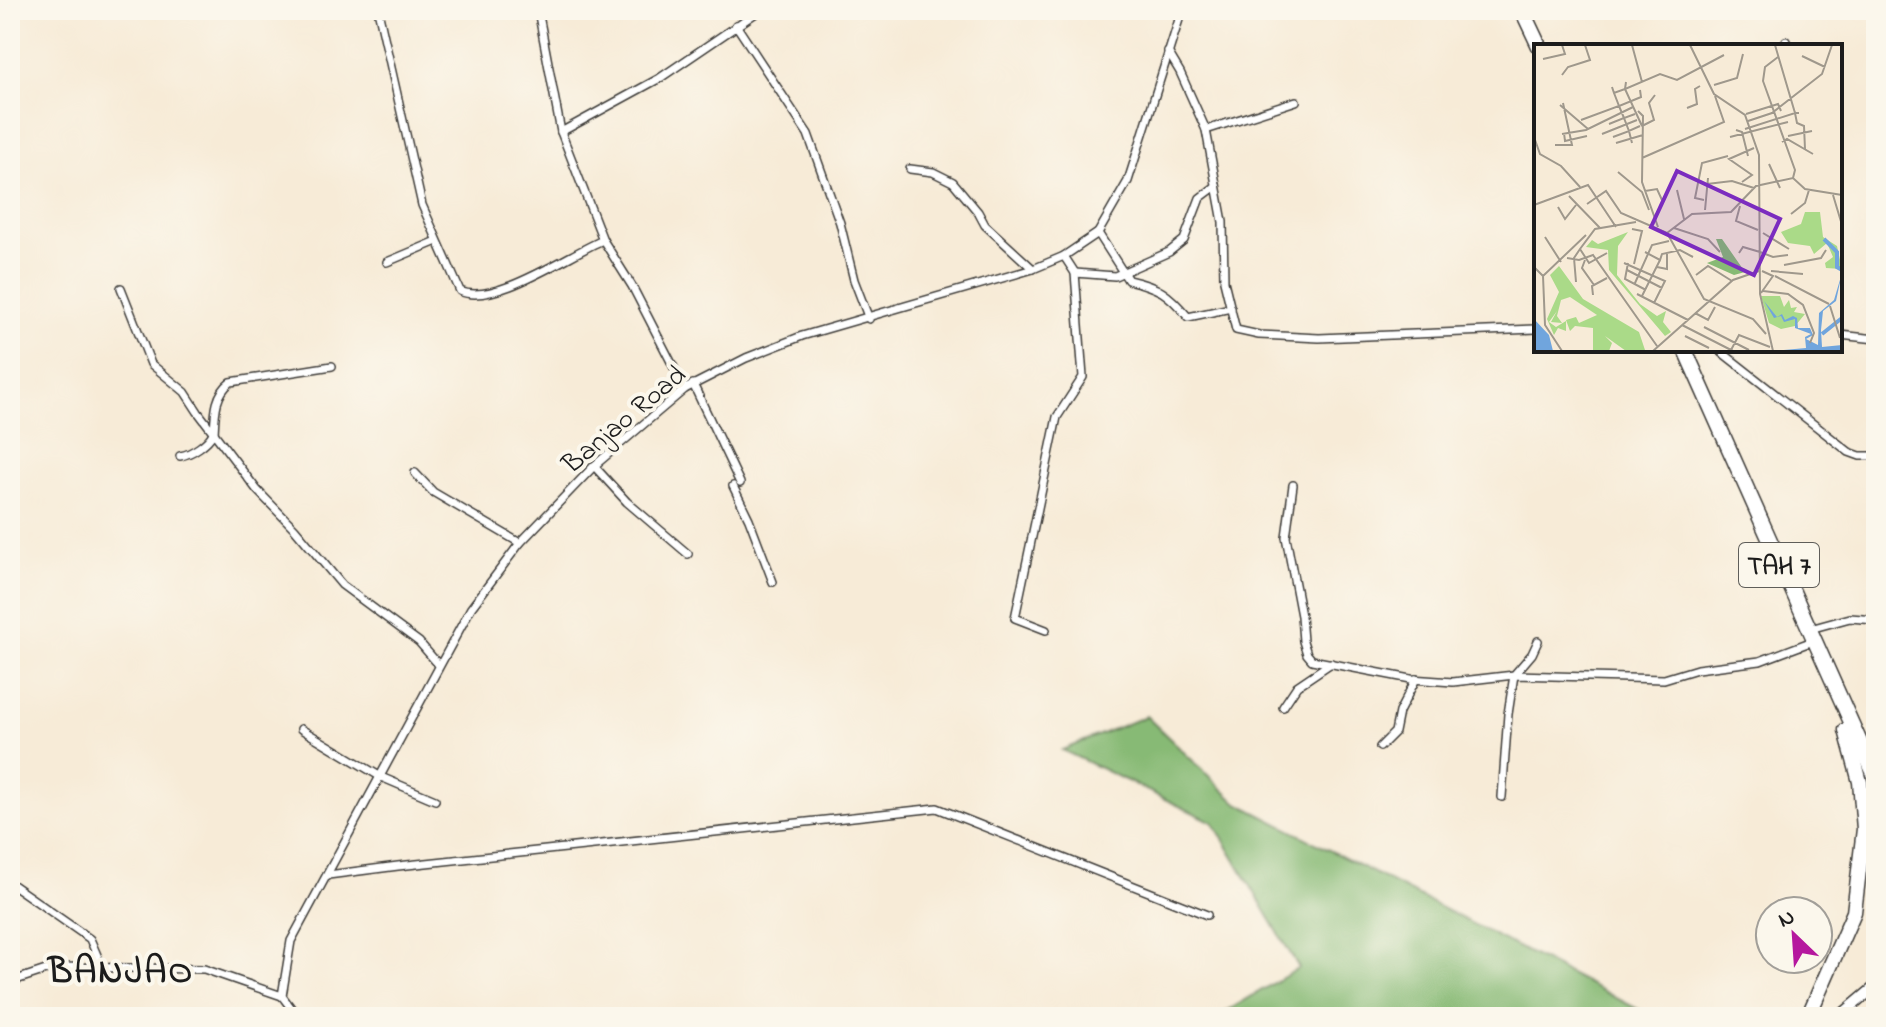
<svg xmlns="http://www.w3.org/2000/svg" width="1886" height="1027" font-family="'Indie Flower',sans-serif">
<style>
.forest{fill:#87ba74;stroke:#526b48;stroke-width:2}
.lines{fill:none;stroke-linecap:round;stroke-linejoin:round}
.street-casing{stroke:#3d3b38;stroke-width:10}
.secondary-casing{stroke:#3d3b38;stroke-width:13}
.highway-casing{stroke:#3d3b38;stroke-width:17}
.street{stroke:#fff;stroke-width:7}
.secondary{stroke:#fff;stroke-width:10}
.highway{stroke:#fff;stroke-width:14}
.labels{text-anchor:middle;stroke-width:8;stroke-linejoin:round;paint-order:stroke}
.shield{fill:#fbf7ec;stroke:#5f5e5a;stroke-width:2}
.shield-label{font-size:26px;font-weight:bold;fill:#1c1c1c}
.street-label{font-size:28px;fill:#1c1c1c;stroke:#fbf7ec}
.district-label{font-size:36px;font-weight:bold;letter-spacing:2px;fill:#1c1c1c;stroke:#fbf7ec}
.inset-river{fill:none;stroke:#70a5dd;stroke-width:4}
.inset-road{fill:none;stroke:#9f988c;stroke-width:2}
.view{fill:#7b2cbf;fill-opacity:0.15;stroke:#7b2cbf;stroke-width:4}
.inset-edge{fill:none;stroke:#1c1c1c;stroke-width:4}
</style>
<rect width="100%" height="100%" fill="#fbf7ec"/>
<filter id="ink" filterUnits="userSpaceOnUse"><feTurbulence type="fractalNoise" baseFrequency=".0125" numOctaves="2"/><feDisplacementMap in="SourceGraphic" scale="16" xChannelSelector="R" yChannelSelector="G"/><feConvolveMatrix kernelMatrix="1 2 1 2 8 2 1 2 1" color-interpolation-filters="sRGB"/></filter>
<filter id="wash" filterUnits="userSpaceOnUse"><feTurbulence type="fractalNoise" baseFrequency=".006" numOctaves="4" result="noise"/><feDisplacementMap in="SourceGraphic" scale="32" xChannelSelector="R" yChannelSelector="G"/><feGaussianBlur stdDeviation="1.8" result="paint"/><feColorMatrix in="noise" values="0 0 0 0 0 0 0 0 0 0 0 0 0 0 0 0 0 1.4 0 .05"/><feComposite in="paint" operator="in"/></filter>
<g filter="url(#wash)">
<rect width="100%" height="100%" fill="#f7ebd7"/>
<path class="forest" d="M1146 716 1236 802 1653 1017H1217L1299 968 1213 822 1062 750Z"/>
</g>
<g filter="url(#ink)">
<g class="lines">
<g class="street-casing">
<g id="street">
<path d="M378 10 422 205 460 291C494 307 569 254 603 240"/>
<path d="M538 10 561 132 603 240 632 286 685 389"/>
<path d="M736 25 808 134 840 223 854 280 869 319"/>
<path d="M1786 41 1788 46"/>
<path d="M1168 52 1180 72 1206 130 1223 222 1224 281 1236 330 1259 335 1319 338 1536 329"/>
<path d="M1206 130 1296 101"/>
<path d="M561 132 660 78 760 10"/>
<path d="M910 169 933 172 953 182 978 212 985 225 1033 269"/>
<path d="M1098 233 1128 280C1159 287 1168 293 1188 317L1231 308"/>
<path d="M387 262 437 241"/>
<path d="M1075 273 1115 276 1169 252 1184 240 1200 198 1216 186"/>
<path d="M121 288 151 364 185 392 198 412 257 490 295 529 342 585 419 642 438 664"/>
<path d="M1840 335 1876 339"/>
<path d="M1719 350 1849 452 1860 456H1876"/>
<path d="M693 384 740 483"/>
<path d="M214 435C215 415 214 395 231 382L332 366"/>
<path d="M180 456C192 454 208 443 213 433"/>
<path d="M594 466 627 502 688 554"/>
<path d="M415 473 433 492 520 543"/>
<path d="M1293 485 1286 537 1301 616 1303 641 1307 654 1312 660 1411 679 1453 682 1514 675 1532 654 1538 641"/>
<path d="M733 486 749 519 773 582"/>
<path d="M1810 629 1850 618 1876 620"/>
<path d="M1046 630 1015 618 1057 417 1083 377 1075 273 1064 256"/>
<path d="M1283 707 1297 686 1331 663"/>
<path d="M301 729 381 777 435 800"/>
<path d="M1380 747 1395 732 1399 712 1416 679"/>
<path d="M1502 797 1508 714 1514 675 1664 679 1697 669 1760 661 1813 641"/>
<path d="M328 875 398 866 937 808 1207 915"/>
<path d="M10 883 90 939 102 967"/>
<path d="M10 982 55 967 204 969 282 996"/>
<path d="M298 1017 282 996 291 941 471 608 520 543 594 466 685 389 746 358 802 336 1033 269 1064 256 1098 233 1128 181 1182 10"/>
</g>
</g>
<g class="secondary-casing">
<path id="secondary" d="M1839 1017 1876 986"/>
</g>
<g class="highway-casing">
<g id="highway">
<path d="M1522 10 1539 46"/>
<path d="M1685 350 1876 778"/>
<path d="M1808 1017 1854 912 1864 829 1860 782 1846 730"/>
</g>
</g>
<use href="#street" class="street"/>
<use href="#secondary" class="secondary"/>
<use href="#highway" class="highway"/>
</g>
</g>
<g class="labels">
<rect class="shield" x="1739" y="543" width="80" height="44" rx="6"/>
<g class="shield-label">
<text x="1779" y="574">TAH 7</text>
</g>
<g class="street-label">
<text transform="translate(623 418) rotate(-40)" y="10">Banjao Road</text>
</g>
<g class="district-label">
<text x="121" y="982">BANJAO</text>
</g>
</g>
<g transform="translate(1534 44)">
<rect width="308" height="308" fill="#f7ebd7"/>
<path d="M271 168H286L289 193 303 202 308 225 292 224 291 219 299 213 293 199 280 210 276 202 254 199 247 188 267 180ZM94 188 84 202 83 231 106 260 123 272 132 267 129 278 137 288 131 292 75 226 74 206 52 203 58 196 64 200ZM25 222 49 255 105 288 111 306 92 307 71 292 78 299 75 307H59V284L41 282 36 287 32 276 42 273 45 279 63 271 36 253 27 256 23 272 28 279 17 278 23 267 15 278 22 283 32 277V287L24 284 20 291 13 275 25 248 16 231ZM227 252H246L250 263 255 256 257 264 263 263 260 268 271 270 261 282 247 285 235 279Z" fill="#aada88"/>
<path d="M182 195H188L211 228 200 231 173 219 189 213Z" fill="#87ba74"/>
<path d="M308 229 302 257 289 267 287 286 288 303 308 301V307H239L272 304 271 293 277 290 261 284V275L250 278 247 272 240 274 230 257 243 273 248 270 251 276 259 272 263 274 264 284H276L279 291 272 295 284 301 285 269 300 256ZM0 275 15 291 19 307H0Z" fill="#70a5dd"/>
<path class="inset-river" d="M290 195 303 208V223L308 226M288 290 308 274"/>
<path class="inset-road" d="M98 1 108 38M156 1 180 50 211 71 225 111 226 250 239 307M241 1 261 69H265M268 12 291 23M244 13 231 23 229 37 261 126 259 134M9 15 31 10 28 1M28 31 34 23 56 16 51 1M180 41 203 34 209 10M78 43 80 49 91 45 92 38M26 61 54 85M153 64 163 60 161 45 166 42M104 67 109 72 108 138 124 183M101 70 90 74 95 87 106 82M212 70 244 60 247 67M47 76 85 62 80 49M214 77 238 69 288 30 298 1M75 80 90 74 85 62 107 53 106 46M108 82 91 45 126 30 143 36 190 11M108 82 120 76 115 59 121 51M211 85 261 69 263 79 270 82 271 105M202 86 208 88 214 112M30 89 31 97 53 92M28 90 52 86 99 63M68 90 103 76M254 92 278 87M0 93 6 110 27 122 46 143M79 93 95 87 98 99M196 93 254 78M248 98 253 95 279 110M82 99 109 91M21 101H38L29 59M108 114 190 78 181 52M235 120 246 144M84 128 108 148 115 166M208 138 218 131 195 115 220 104M173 140 198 137 220 144M143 146 150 175M111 147 123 145 128 156M299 151 308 181M35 152 66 184M170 156 161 154 168 119 194 112M53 160 72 147 87 169 133 189M0 161 54 141 82 183M206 162 202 177 224 186M24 163 31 175 42 161M171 166 174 134M257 170 271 159 275 146M140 184 174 195 186 208M98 185 108 187 100 220M133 189 158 170 197 168 222 142 259 134 271 145 308 151M133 189 170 255 219 275 232 290M229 189 255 205M11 193 27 218M111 208 126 216 128 210 146 206 159 213M226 208 239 213 254 211M73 209 55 219 46 205 61 185 102 178M205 209 209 203 226 208M33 214 45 216 59 211 123 302M51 216 48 224 60 241M90 219 131 237 120 259M94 219 91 235 112 246M250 221 287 214 292 206M0 223 9 232 11 281 28 307M123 223 133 225V210M93 226 128 244M237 227 269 230M162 231 174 222 198 237M9 232 52 191M241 232 295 260M42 238 40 214 46 205M101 239 118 201 135 197M229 247 254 250 269 261 280 289 276 299M227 249 239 232 228 227M103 250 154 276M59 251 58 242 73 234M108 252 126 216M296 262 306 294M161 269 174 276 181 263M148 281 199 307M170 283 215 306M151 292 175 304M197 306 205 291 236 303M119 307 199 236 225 227"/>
<path class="view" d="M143 127 246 175 220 231 117 183Z"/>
<rect width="308" height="308" class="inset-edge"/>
</g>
<rect width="1886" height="1027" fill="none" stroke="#fbf7ec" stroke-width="40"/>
<g transform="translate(1794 935) rotate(335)"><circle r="38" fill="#fbf7ec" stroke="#a29f99" stroke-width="2"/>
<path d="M0-6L14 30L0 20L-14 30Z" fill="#b5179e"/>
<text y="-12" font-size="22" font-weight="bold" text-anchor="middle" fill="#1c1c1c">N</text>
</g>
</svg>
